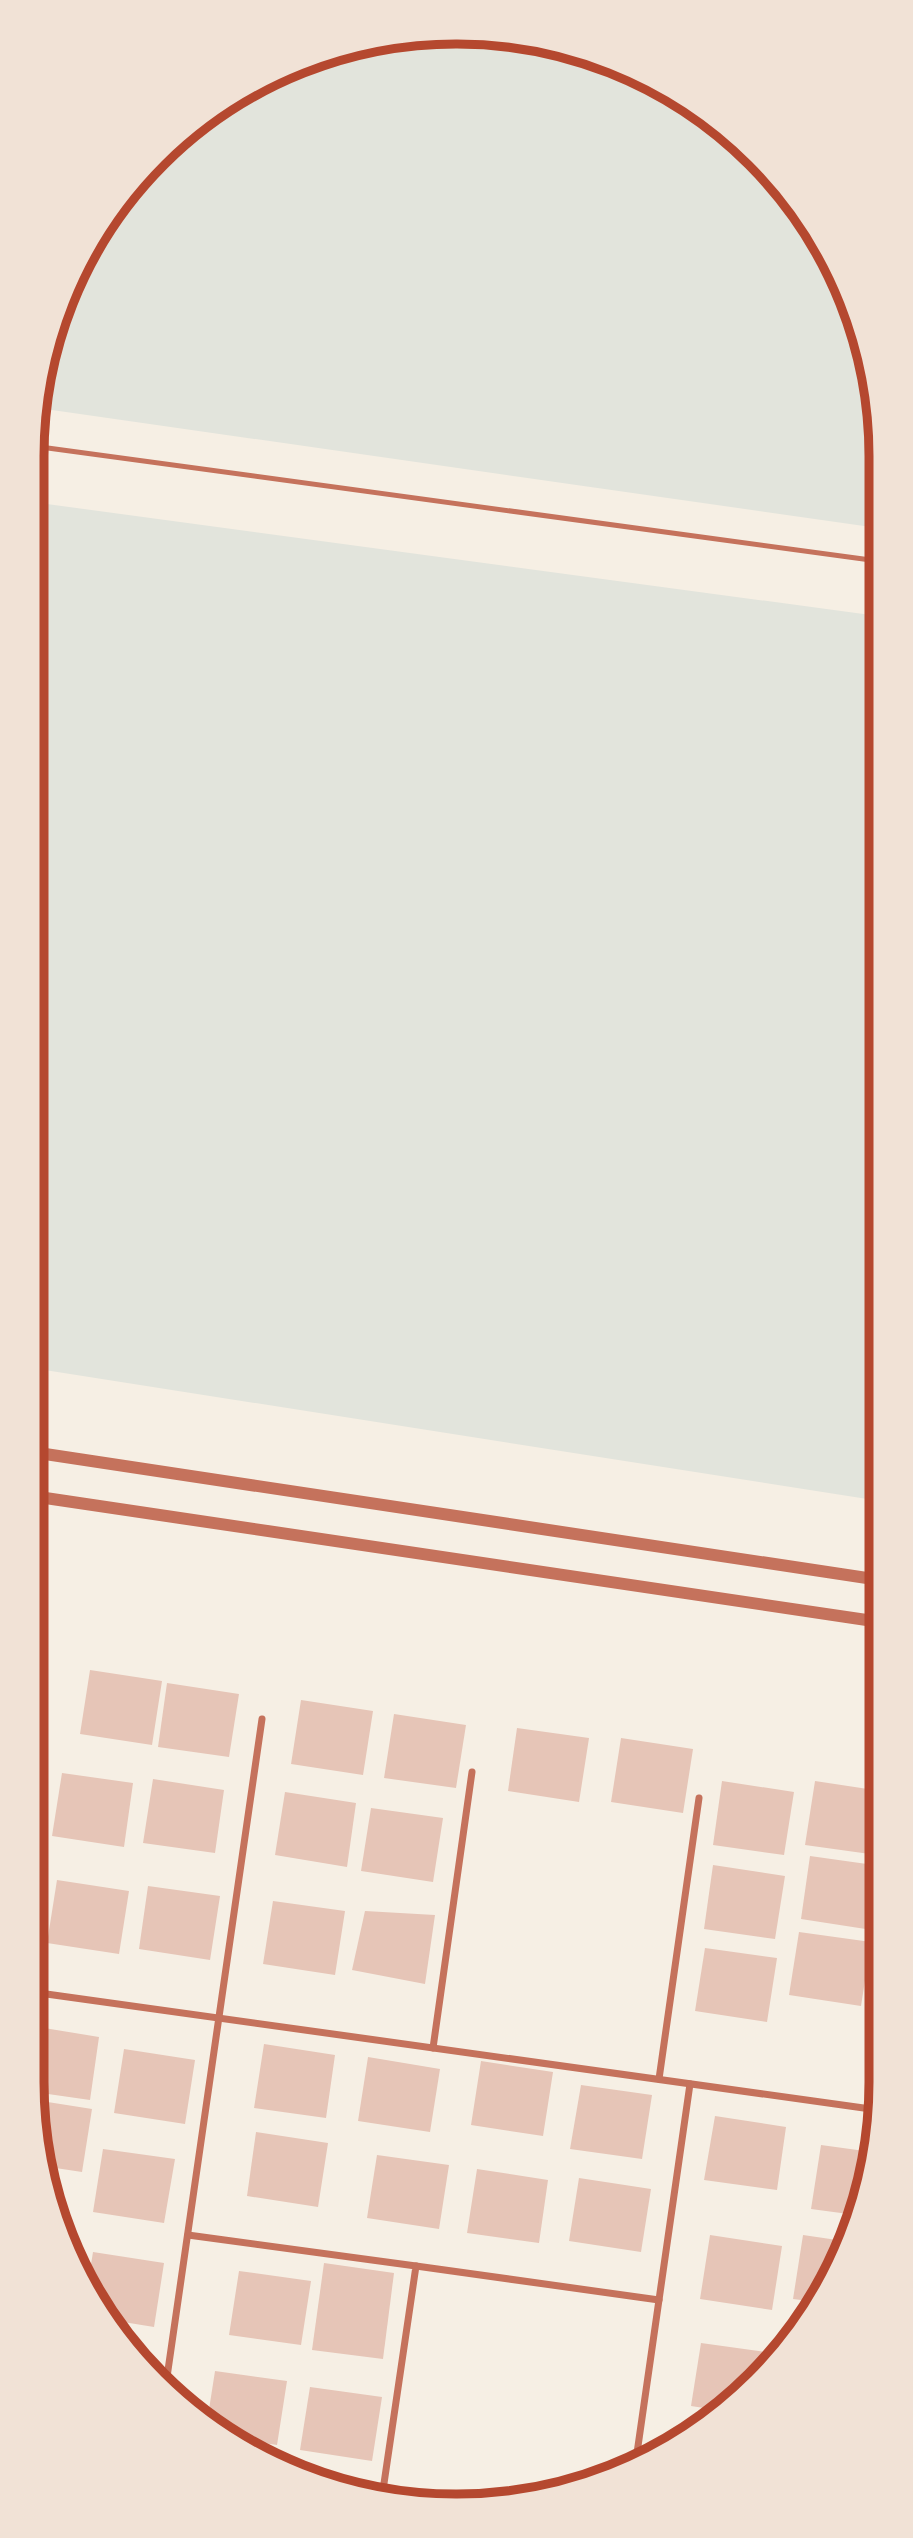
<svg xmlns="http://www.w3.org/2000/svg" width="913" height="2538" font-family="Commissioner,sans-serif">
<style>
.green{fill:#e2e4dc}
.building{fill:#e6c5b7}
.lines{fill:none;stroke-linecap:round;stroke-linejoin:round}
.service{stroke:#c5725c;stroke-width:5}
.minor{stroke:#c5725c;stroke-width:7}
.tertiary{stroke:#c5725c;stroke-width:12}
.rim{fill:none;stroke:#b5482f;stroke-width:9}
</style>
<rect width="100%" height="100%" fill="#f6efe4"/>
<g class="green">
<path d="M401 35 566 46 669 89 776 176 838 269 878 401V528L38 408 46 347 119 198 244 89Z"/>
<path d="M32 502 878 616 880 1501 32 1368Z"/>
</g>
<g class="building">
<path d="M90 1670 162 1681 152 1745 80 1734Z"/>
<path d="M167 1683 239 1694 229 1757 158 1747Z"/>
<path d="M301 1700 373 1711 363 1775 291 1764Z"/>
<path d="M394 1714 466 1725 456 1788 384 1778Z"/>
<path d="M517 1728 589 1738 579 1802 508 1791Z"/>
<path d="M621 1738 693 1749 683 1813 611 1802Z"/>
<path d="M62 1773 133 1783 124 1847 52 1836Z"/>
<path d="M153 1779 224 1790 215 1853 143 1843Z"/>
<path d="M722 1781 794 1792 784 1855 713 1845Z"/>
<path d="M815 1781 881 1791V1830L877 1855 805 1845Z"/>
<path d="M285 1792 356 1803 347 1867 275 1855Z"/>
<path d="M371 1808 443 1818 433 1882 361 1871Z"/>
<path d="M810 1856 881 1866 872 1930 801 1919Z"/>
<path d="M713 1865 785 1876 775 1939 704 1929Z"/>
<path d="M57 1880 129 1891 119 1954 47 1943Z"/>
<path d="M148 1886 220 1896 210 1960 139 1949Z"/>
<path d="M273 1901 345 1911 335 1975 263 1964Z"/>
<path d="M365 1911 435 1915 425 1984 352 1970Z"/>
<path d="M799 1932 871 1942 861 2006 789 1995Z"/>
<path d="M705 1948 777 1958 767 2022 695 2011Z"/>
<path d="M32 2026 99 2037 90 2100 34 2092Z"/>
<path d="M264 2044 335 2055 326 2118 254 2108Z"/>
<path d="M124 2049 195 2060 185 2124 114 2113Z"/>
<path d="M368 2057 440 2069 430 2132 358 2121Z"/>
<path d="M481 2061 553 2072 543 2136 471 2125Z"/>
<path d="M581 2085 652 2095 642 2159 570 2149Z"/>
<path d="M35 2100 92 2109 82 2172 49 2167Z"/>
<path d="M715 2116 786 2127 777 2190 704 2180Z"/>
<path d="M256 2132 328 2143 318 2207 247 2196Z"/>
<path d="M821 2145 872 2152 867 2191 856 2215 811 2209Z"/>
<path d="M103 2149 175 2159 164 2223 93 2212Z"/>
<path d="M377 2155 449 2165 439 2229 367 2218Z"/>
<path d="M477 2169 548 2180 539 2243 467 2233Z"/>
<path d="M579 2178 651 2189 641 2252 569 2241Z"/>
<path d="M710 2235 782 2246 772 2310 700 2299Z"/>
<path d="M803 2235 844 2241 817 2302 793 2299Z"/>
<path d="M93 2252 164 2263 154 2327 111 2320 88 2283Z"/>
<path d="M324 2263 394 2273 383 2359 312 2350Z"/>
<path d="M239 2271 311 2281 301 2345 229 2335Z"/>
<path d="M701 2343 772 2353V2355L717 2410 691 2406Z"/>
<path d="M215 2371 287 2381 277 2445 238 2439 208 2416Z"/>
<path d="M310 2387 382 2397 372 2461 300 2450Z"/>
</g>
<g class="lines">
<path class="service" d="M33 446 878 561"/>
<g class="minor">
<path d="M32 1992 878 2110"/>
<path d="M433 2048 472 1772"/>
<path d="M659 2079 699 1798"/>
<path d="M188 2235 416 2266 382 2497"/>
<path d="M416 2266 659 2300"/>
<path d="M166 2384 262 1719"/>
<path d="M636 2460 690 2084"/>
</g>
<g class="tertiary">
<path d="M32 1452 880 1580"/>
<path d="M32 1496 880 1622"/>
</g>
</g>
<path d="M0 0H913V2538H0ZM456 44H457A412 412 0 0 1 869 456V2082A412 412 0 0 1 457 2494H456A412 412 0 0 1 44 2082V456A412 412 0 0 1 456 44Z" fill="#f1e2d6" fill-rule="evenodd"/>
<path class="rim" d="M456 44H457A412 412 0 0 1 869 456V2082A412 412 0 0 1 457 2494H456A412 412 0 0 1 44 2082V456A412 412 0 0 1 456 44Z"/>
</svg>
